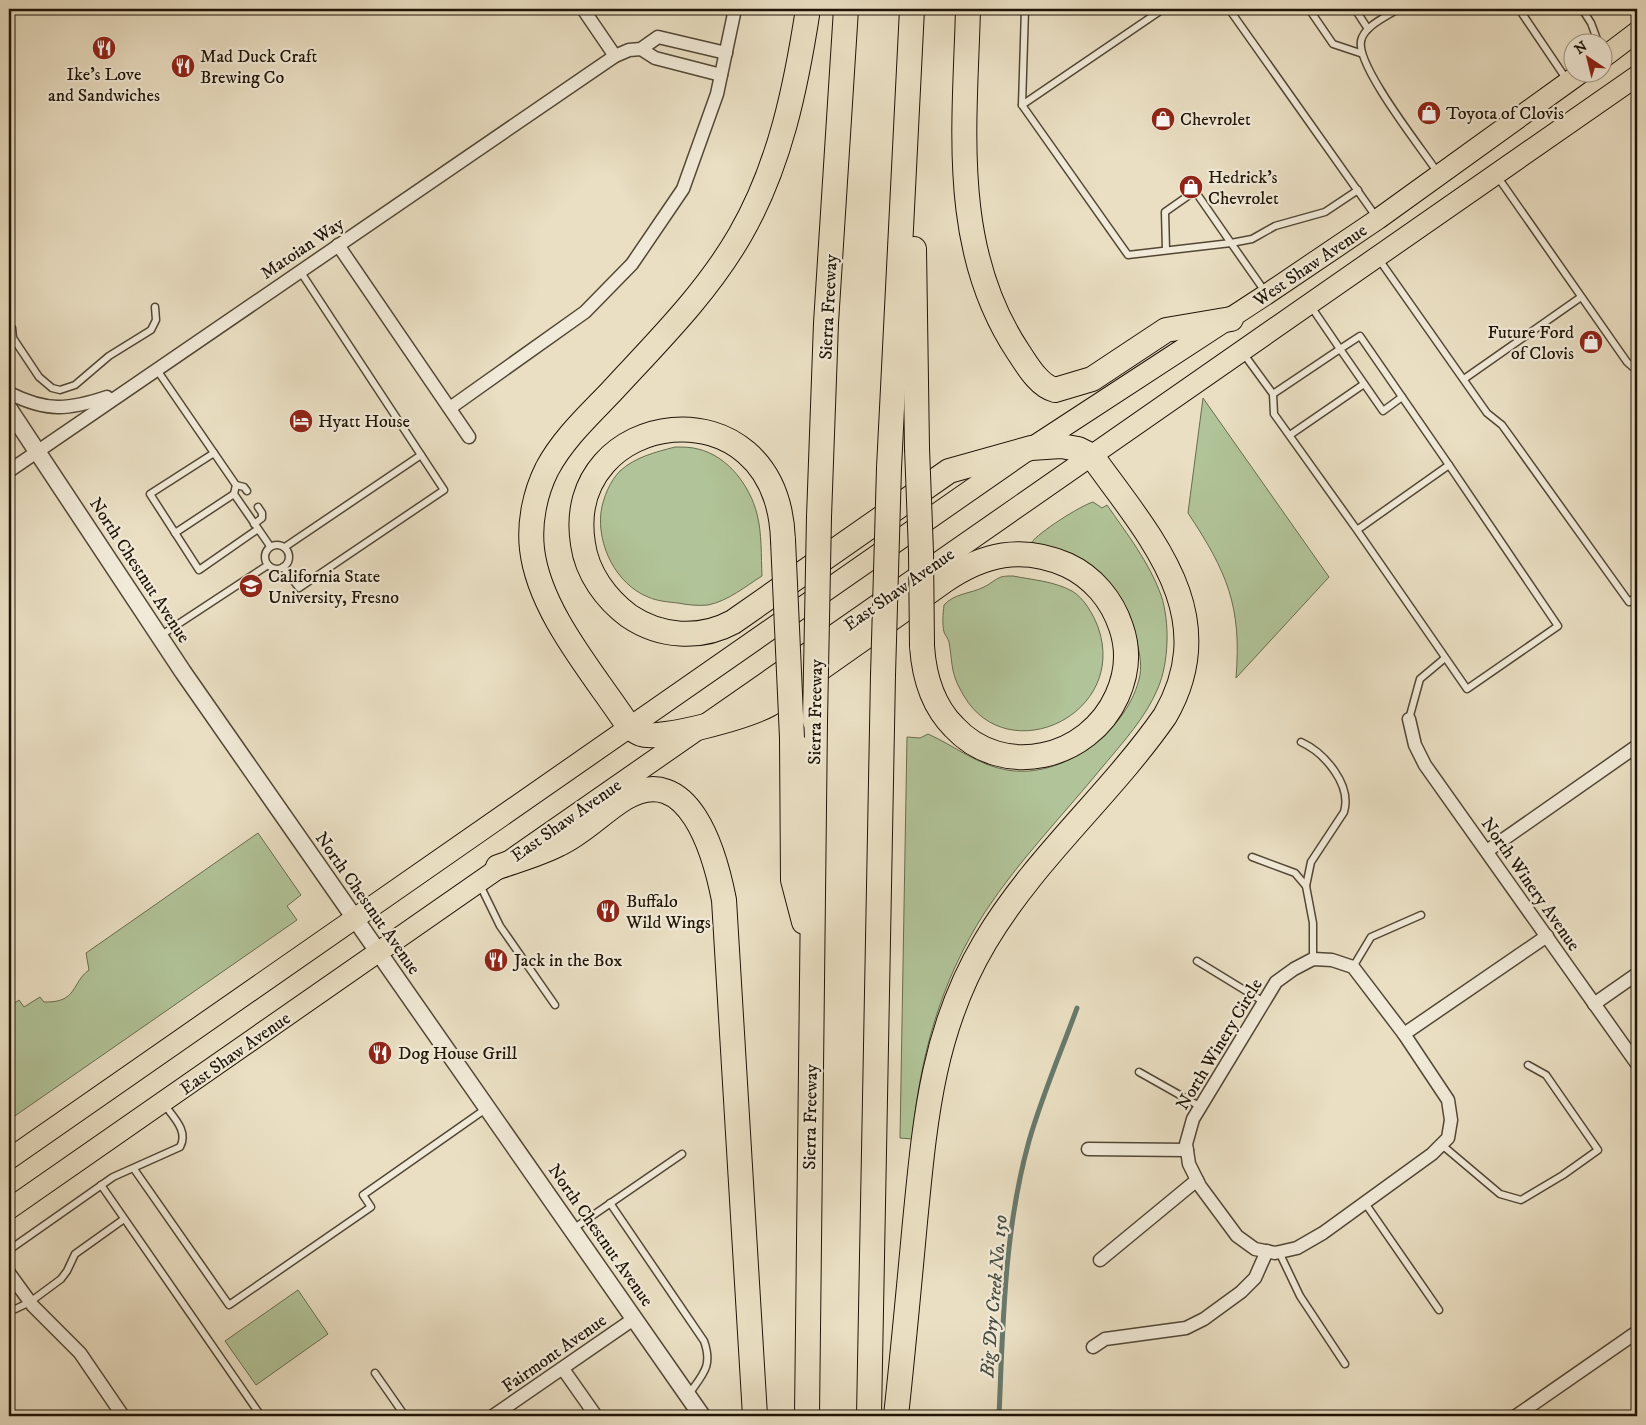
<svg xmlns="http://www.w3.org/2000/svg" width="1646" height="1425" font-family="'IM FELL DW Pica',serif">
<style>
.green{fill:#b1c398;stroke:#686c4f}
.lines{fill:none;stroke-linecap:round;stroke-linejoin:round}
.stream{stroke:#68796c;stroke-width:5}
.service-casing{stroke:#524735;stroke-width:9}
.minor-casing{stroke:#524735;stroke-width:15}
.tertiary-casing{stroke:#524735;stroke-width:19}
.primary-casing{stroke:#1f1406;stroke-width:22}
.motorway-casing{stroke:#1f1406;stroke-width:26}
.service{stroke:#f1ead8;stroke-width:6}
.minor{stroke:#f1ead8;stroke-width:12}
.tertiary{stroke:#f1ead8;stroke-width:16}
.primary{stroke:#eadfc3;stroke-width:20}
.motorway{stroke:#eadfc3;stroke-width:24}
.motorway-bridge-casing{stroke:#1f1406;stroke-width:26;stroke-linecap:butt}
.motorway-bridge{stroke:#eadfc3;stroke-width:24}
.labels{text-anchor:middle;stroke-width:4.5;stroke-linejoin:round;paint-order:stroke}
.poi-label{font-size:18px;fill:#1f1406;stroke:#f1ead8;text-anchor:start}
.street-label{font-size:18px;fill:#1f1406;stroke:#f1ead8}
.water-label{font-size:19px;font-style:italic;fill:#494f42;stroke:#f1ead8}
</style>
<rect width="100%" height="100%" fill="#eadfc3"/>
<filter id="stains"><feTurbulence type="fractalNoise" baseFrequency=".004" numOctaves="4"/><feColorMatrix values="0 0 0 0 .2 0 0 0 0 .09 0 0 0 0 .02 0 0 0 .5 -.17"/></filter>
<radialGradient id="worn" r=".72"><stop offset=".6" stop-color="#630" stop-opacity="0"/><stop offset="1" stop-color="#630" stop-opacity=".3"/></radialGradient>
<g class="green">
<path d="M1203 398 1329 577 1236 678C1242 606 1227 572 1188 513Z"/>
<path d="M675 447C683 447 691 447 698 449 728 456 750 486 757 514 762 533 761 556 762 576 746 586 728 601 708 605 699 606 687 605 678 603 668 602 657 601 648 597 616 584 597 545 601 512 603 498 610 481 620 471 635 457 656 452 675 447Z"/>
<path d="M1093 502 1102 508 1107 505C1127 534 1149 562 1161 595 1170 622 1169 662 1158 688 1146 717 1124 741 1104 765 1065 813 1019 860 985 912 940 982 920 1057 912 1139L900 1138 907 737 920 738 928 734C955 746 977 765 1007 770 1063 780 1129 730 1140 675 1142 663 1139 650 1136 638 1125 583 1085 551 1031 543 1039 532 1080 506 1093 502Z"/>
<path d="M1013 576C1033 580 1053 581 1072 591 1084 598 1093 614 1098 627 1129 714 1008 771 964 696 950 673 953 665 949 642 948 638 945 635 944 632 942 623 943 614 944 605 955 593 970 594 984 587 989 585 995 579 1001 577 1004 576 1009 576 1013 576Z"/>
<path d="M258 833 301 895 287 906 297 920 9 1120V1007L19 1000 24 1007 40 997 44 1002C78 1003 71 983 89 970L86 953Z"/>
<path d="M298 1290 328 1334 256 1385 225 1341Z"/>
</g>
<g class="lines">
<path class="stream" d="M999 1416C1003 1324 1004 1230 1029 1141 1042 1096 1061 1052 1077 1008"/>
<g class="service-casing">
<g id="service">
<path d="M1163 9 1022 105 1128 255 1231 243 1266 293"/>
<path d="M1229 9 1377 218"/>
<path d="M1309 9 1333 44 1360 53"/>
<path d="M1355 9 1368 29"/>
<path d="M1398 9C1386 17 1364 26 1361 41 1356 66 1422 149 1438 173"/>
<path d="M1519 9 1567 80"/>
<path d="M1582 9 1591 23 1598 42"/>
<path d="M1022 105 1025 9"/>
<path d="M1497 176 1627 362 1637 371"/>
<path d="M1166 250 1165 212 1195 191 1231 243 1252 239 1275 226 1325 212 1358 190"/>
<path d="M1378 258 1487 413 1502 425 1629 602 1637 596"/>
<path d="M1310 305 1340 349 1360 336 1449 465"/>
<path d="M12 328 13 338 39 377 52 388 60 390 75 385 109 356 151 330 156 320 155 307"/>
<path d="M1243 353 1273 394 1274 414 1357 530 1449 465 1558 626 1467 689 1357 530"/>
<path d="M157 370 236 485 234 494 270 546"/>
<path d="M1464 379 1581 297"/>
<path d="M1273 394 1340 349 1383 411 1402 397"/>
<path d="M1290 435 1364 384"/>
<path d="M214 453 150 494 199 570 258 529"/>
<path d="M236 485 244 487 247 491"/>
<path d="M254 524 262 518V513L258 507"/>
<path d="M175 533 234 494"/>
<circle cx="277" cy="557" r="12"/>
<path d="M285 547 421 455 300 271"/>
<path d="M283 567 299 588 444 490 421 455"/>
<path d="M160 636 268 565"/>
<path d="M1409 719 1420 679 1445 658"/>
<path d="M1301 742C1325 753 1352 785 1344 812L1311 862 1306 886 1313 923V959"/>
<path d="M1252 857 1295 873 1306 886"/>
<path d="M480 885 500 926 555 1005"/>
<path d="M1197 961 1264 1002"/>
<path d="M1353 967 1371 937 1421 915"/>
<path d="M1139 1072 1201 1107"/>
<path d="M1442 1145 1500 1194 1521 1200 1563 1175 1598 1150 1546 1075 1528 1065"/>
<path d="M134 1169 229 1305 371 1207 363 1195 487 1108"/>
<path d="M101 1185 261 1416"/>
<path d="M610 1203 704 1341C713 1366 703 1374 689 1394"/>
<path d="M1365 1203 1439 1310"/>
<path d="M573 1229 682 1154"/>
<path d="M9 1250 113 1177 180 1147C189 1131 173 1117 164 1104"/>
<path d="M1279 1252 1300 1296 1345 1364"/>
<path d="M9 1312 30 1302 61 1279 67 1271 75 1254 124 1219"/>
<path d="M375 1373 405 1416"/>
</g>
</g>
<g class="minor-casing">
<g id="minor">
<path d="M583 9 615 56"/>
<path d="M641 49 655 58 721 75"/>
<path d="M338 245 469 437"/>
<path d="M9 393C47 412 68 410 107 397"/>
<path d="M450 408 585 312 632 264 683 189 717 94 735 9"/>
<path d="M9 471 615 56 629 50 641 49 658 37 726 53"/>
<path d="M1409 719 1415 745 1425 765 1637 1064"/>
<path d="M1487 851 1637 746"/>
<path d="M1313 959 1332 960 1353 967 1404 1034 1448 1100 1451 1120 1448 1138 1432 1154 1323 1233 1297 1248 1275 1253 1255 1249 1237 1236 1200 1186 1189 1164 1186 1144 1193 1119 1276 982 1294 969Z"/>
<path d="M1594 1004 1637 974"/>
<path d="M1404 1034 1547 936"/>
<path d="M1088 1149 1187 1150"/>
<path d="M1100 1260 1197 1180"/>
<path d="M9 1273 33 1306 80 1353 123 1416"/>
<path d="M1093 1347 1105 1339 1186 1328 1204 1319 1241 1292 1255 1278 1267 1251"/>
<path d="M563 1369 596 1416"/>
<path d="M493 1416 635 1318"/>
<path d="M1516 1416 1637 1332"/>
</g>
</g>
<g class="tertiary-casing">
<path id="tertiary" d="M9 409 183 672 702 1416"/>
</g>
<g class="primary-casing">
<g id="primary">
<path d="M1604 57 1637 32"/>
<path d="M9 1159 1031 448 1267 294 1378 219 1582 72"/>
<path d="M9 1209 1637 76"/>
</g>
</g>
<g class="motorway-casing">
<g id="motorway">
<path d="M808 9C796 87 780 166 740 235 706 294 657 342 611 392 588 416 563 439 547 469 535 493 529 522 532 549 539 612 595 675 629 727 633 729 637 733 641 734 661 741 748 716 768 705 788 694 806 678 825 665 865 637 905 609 944 581 983 554 1022 545 1067 565 1093 577 1112 600 1121 627 1129 650 1127 674 1117 696 1089 759 1003 780 954 727 932 705 924 676 922 646"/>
<path d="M968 9C965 126 949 249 1019 353 1027 365 1039 386 1055 390L1092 379 1166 330 1231 319"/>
<path d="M914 249 917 448"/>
<path d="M889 468 912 9"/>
<path d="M819 517 826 323 846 9"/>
<path d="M783 540C777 376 561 409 583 544 587 573 606 599 629 616 660 637 700 640 733 622L949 471 1031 448 1061 446 1078 449 1092 456C1149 536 1224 614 1165 716 1110 795 1034 859 985 942 932 1031 925 1121 915 1222 909 1287 903 1352 896 1416"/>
<path d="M792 738 793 880 804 922"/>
<path d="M498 867C518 860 540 854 559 844 583 833 602 812 625 798 689 760 715 854 724 900L755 1416"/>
<path d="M807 1416 815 721"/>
<path d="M869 1416 883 675"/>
</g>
</g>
<use href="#service" class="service"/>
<use href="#minor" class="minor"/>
<use href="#tertiary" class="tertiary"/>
<use href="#primary" class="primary"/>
<use href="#motorway" class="motorway"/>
<g class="motorway-bridge-casing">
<g id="motorway-bridge">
<path d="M917 448 921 552 922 646"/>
<path d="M783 540 792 738"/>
<path d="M883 675 889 468"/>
<path d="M815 721 819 517"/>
</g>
</g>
<use href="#motorway-bridge" class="motorway-bridge"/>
</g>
<defs>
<g id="restaurant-disc" transform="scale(1.25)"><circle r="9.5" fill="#8f2418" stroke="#f1ead8"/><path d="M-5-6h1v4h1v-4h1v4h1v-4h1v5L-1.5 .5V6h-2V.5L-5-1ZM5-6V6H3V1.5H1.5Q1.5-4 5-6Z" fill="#fff"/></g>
<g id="shop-disc" transform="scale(1.25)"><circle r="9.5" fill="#8f2418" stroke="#f1ead8"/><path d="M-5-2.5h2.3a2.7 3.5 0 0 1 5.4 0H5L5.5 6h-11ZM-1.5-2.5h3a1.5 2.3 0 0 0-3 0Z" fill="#fff"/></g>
<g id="hotel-disc" transform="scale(1.25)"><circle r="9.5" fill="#8f2418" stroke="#f1ead8"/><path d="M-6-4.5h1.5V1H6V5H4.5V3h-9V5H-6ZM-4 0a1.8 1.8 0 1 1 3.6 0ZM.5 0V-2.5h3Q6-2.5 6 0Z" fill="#fff"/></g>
<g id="university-disc" transform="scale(1.25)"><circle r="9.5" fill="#8f2418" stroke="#f1ead8"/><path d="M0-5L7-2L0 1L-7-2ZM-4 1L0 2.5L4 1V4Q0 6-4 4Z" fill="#fff"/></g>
</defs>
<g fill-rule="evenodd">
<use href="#restaurant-disc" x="104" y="48"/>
<use href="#restaurant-disc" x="183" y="66"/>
<use href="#shop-disc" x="1429" y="113"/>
<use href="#shop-disc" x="1163" y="119"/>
<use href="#shop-disc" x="1191" y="187"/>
<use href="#shop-disc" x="1591" y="342"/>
<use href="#hotel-disc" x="301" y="421"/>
<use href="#university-disc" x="251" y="586"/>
<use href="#restaurant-disc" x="608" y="911"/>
<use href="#restaurant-disc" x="496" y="960"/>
<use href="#restaurant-disc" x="380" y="1053"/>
</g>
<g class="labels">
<g class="poi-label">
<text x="200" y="62">Mad Duck Craft<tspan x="200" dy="21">Brewing Co</tspan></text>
<text x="104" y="80" text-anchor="middle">Ike's Love<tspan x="104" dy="21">and Sandwiches</tspan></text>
<text x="1446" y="119">Toyota of Clovis</text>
<text x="1180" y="125">Chevrolet</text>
<text x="1208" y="183">Hedrick's<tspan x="1208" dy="21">Chevrolet</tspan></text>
<text x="1574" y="338" text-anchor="end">Future Ford<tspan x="1574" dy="21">of Clovis</tspan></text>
<text x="318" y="427">Hyatt House</text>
<text x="268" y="582">California State<tspan x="268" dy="21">University, Fresno</tspan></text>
<text x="626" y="907">Buffalo<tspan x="626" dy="21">Wild Wings</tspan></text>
<text x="514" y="966">Jack in the Box</text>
<text x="398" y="1059">Dog House Grill</text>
</g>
<g class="street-label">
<text transform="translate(302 248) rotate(-34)" y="6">Matoian Way</text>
<text transform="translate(1310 265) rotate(-34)" y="6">West Shaw Avenue</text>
<text transform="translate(828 307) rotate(-87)" y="6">Sierra Freeway</text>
<text transform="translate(140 570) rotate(57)" y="6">North Chestnut Avenue</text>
<text transform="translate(899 589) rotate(-35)" y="6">East Shaw Avenue</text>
<text transform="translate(815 712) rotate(-89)" y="6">Sierra Freeway</text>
<text transform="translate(566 820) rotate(-35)" y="6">East Shaw Avenue</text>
<text transform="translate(1531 884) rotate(55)" y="6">North Winery Avenue</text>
<text transform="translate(368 903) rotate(55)" y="6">North Chestnut Avenue</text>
<text transform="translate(1219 1044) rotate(-59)" y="6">North Winery Circle</text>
<text transform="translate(235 1053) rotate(-35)" y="6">East Shaw Avenue</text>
<text transform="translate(810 1117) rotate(-89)" y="6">Sierra Freeway</text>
<text transform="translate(601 1235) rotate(55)" y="6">North Chestnut Avenue</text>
<text transform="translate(554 1353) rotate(-35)" y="6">Fairmont Avenue</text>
</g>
<g class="water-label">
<text transform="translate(993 1296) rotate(-85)" y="7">Big Dry Creek No. 150</text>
</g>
</g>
<rect width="1646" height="1425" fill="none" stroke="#eadfc3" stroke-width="30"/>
<rect x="10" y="10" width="1626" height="1405" fill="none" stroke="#1f1406" stroke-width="2.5"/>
<rect x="15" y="15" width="1616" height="1395" fill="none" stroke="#1f1406"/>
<g transform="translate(1588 58) rotate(325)"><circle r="24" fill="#f1ead8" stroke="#9d9484"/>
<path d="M0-4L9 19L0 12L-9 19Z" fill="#8f2418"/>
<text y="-8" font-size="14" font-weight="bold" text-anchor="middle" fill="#1f1406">N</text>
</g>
<rect width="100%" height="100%" filter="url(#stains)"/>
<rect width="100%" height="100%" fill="url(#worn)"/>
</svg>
